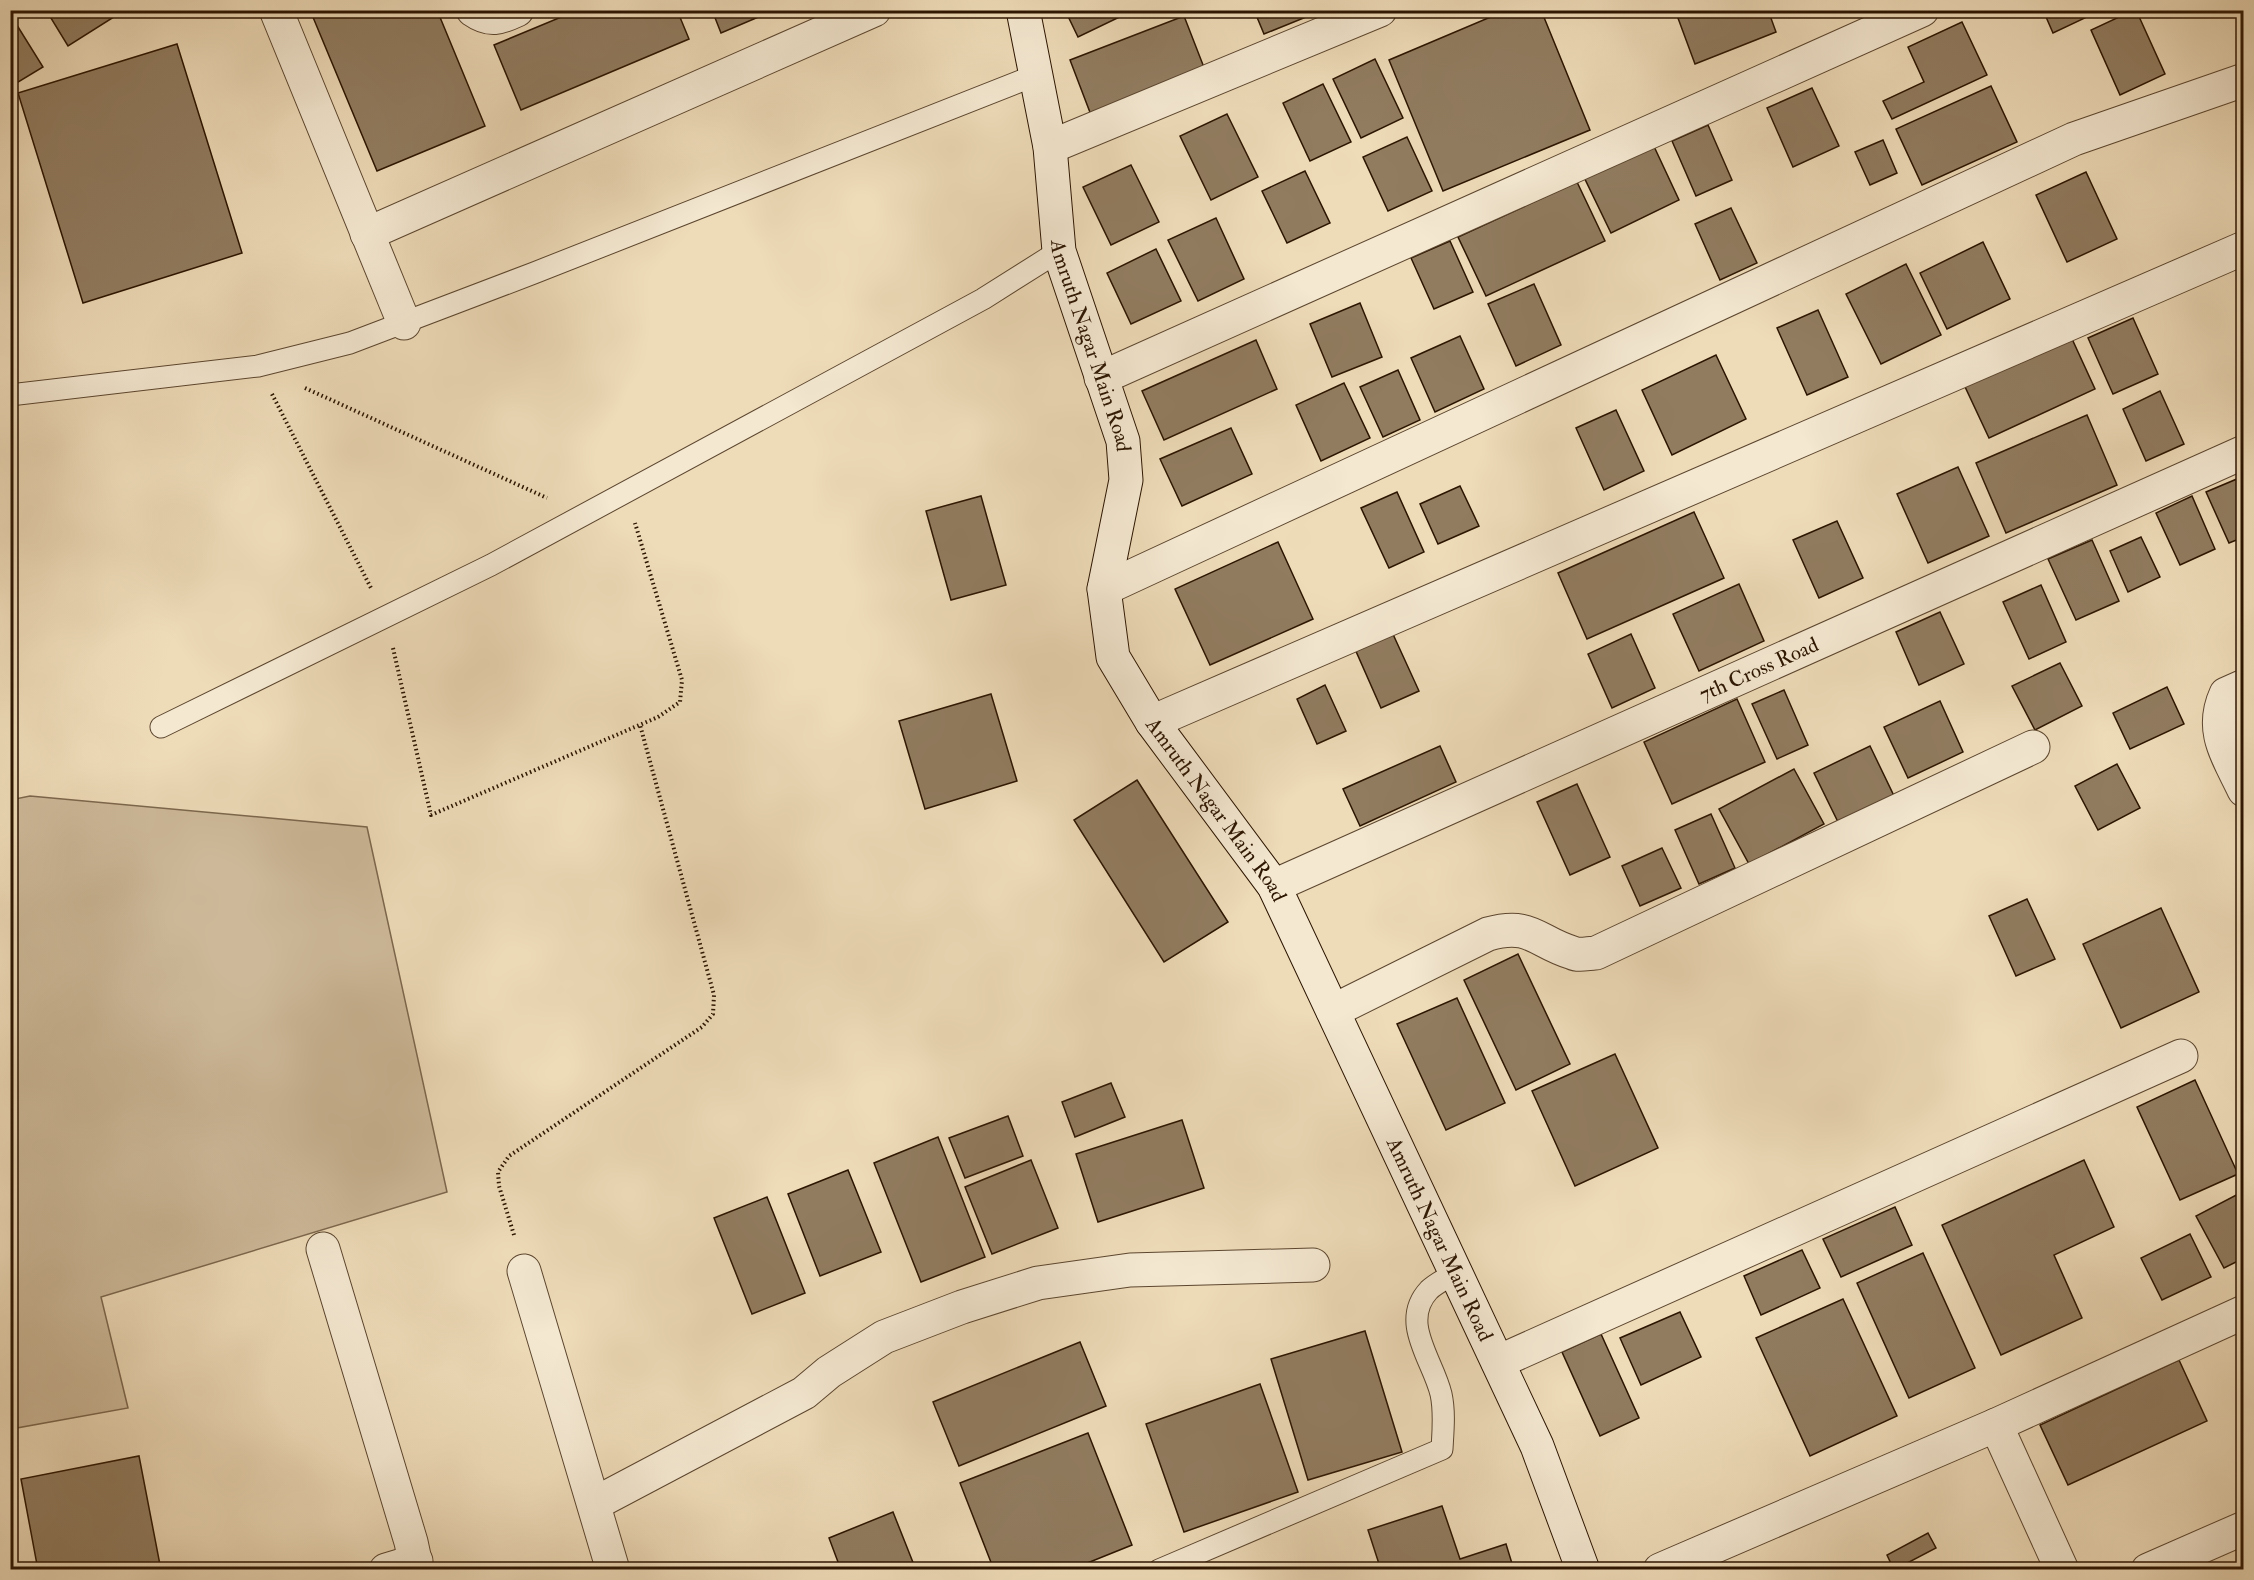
<svg xmlns="http://www.w3.org/2000/svg" width="2254" height="1580" font-family="'IM FELL Double Pica',serif">
<style>
.green{fill:#cdb999;stroke:#7c674d;stroke-width:1.5}
.building{fill:#917c60;stroke:#2c1501;stroke-width:1.5}
.lines{fill:none;stroke-linecap:round;stroke-linejoin:round}
.lane-casing{stroke:#5c462f;stroke-width:23}
.street-casing{stroke:#5c462f;stroke-width:35}
.secondary-casing{stroke:#2c1501;stroke-width:35}
.path{stroke:#2c1501;stroke-width:4;stroke-dasharray:1.5 3;stroke-linecap:butt}
.lane{stroke:#f4e8d1;stroke-width:21}
.street{stroke:#f4e8d1;stroke-width:33}
.secondary{stroke:#f4e8d1;stroke-width:33}
.labels{text-anchor:middle;stroke-width:4.5;stroke-linejoin:round;paint-order:stroke}
.street-label{font-size:21px;fill:#2c1501;stroke:#f4e8d1}
</style>
<rect width="100%" height="100%" fill="#eedbb8"/>
<filter id="stains"><feTurbulence type="fractalNoise" baseFrequency=".00333" numOctaves="4"/><feColorMatrix values="0 0 0 0 .2 0 0 0 0 .09 0 0 0 0 .02 0 0 0 .5 -.17"/></filter>
<radialGradient id="worn" r=".72"><stop offset=".6" stop-color="#630" stop-opacity="0"/><stop offset="1" stop-color="#630" stop-opacity=".3"/></radialGradient>
<path class="green" d="M30 796 367 827 447 1192 101 1297 128 1408 11 1429 10 800Z"/>
<g class="building">
<path d="M46 10H125L68 46Z"/>
<path d="M310 10H437L485 126 377 171Z"/>
<path d="M578 10H677L689 39 521 110 494 45Z"/>
<path d="M712 10H775L721 33Z"/>
<path d="M1065 10H1134L1078 37Z"/>
<path d="M1254 10H1320L1321 11 1264 34Z"/>
<path d="M1507 10H1541L1590 130 1443 191 1389 60Z"/>
<path d="M1675 10H1768L1776 32 1695 64Z"/>
<path d="M2043 10H2084L2087 17 2053 33Z"/>
<path d="M2134 10H2136L2165 74 2120 95 2091 30Z"/>
<path d="M10 14 43 67 10 87Z"/>
<path d="M1184 16 1205 70 1091 115 1070 60Z"/>
<path d="M1962 22 1987 75 1892 119 1883 101 1924 82 1908 47Z"/>
<path d="M177 44 242 253 83 303 18 93Z"/>
<path d="M1375 59 1403 118 1361 138 1333 79Z"/>
<path d="M1323 84 1351 142 1310 161 1283 103Z"/>
<path d="M1991 86 2017 142 1922 185 1896 129Z"/>
<path d="M1812 88 1839 146 1793 167 1767 108Z"/>
<path d="M1227 114 1258 177 1211 200 1180 136Z"/>
<path d="M1708 125 1732 180 1696 196 1672 141Z"/>
<path d="M1407 137 1432 191 1388 211 1363 157Z"/>
<path d="M1651 140 1679 200 1611 233 1582 173Z"/>
<path d="M1883 140 1897 173 1870 185 1855 152Z"/>
<path d="M1131 165 1159 222 1111 245 1083 187Z"/>
<path d="M1305 171 1330 223 1287 243 1262 191Z"/>
<path d="M2086 172 2117 239 2067 262 2036 195Z"/>
<path d="M1577 182 1605 241 1486 296 1458 237Z"/>
<path d="M1731 208 1757 263 1720 280 1695 224Z"/>
<path d="M1216 218 1244 279 1198 301 1168 240Z"/>
<path d="M1450 241 1473 292 1434 309 1411 258Z"/>
<path d="M1983 242 2010 299 1947 329 1920 273Z"/>
<path d="M1156 249 1181 301 1131 324 1107 273Z"/>
<path d="M1906 264 1941 335 1881 364 1846 294Z"/>
<path d="M1534 284 1561 345 1516 366 1488 304Z"/>
<path d="M1360 303 1382 357 1332 377 1310 324Z"/>
<path d="M1818 310 1848 377 1807 395 1777 328Z"/>
<path d="M2133 318 2158 374 2113 394 2088 338Z"/>
<path d="M2067 328 2095 389 1989 438 1960 376Z"/>
<path d="M1460 336 1484 389 1435 412 1411 358Z"/>
<path d="M1256 340 1277 389 1164 440 1142 391Z"/>
<path d="M1716 355 1746 419 1672 455 1642 390Z"/>
<path d="M1398 370 1420 420 1383 437 1360 387Z"/>
<path d="M1344 383 1370 438 1321 461 1296 405Z"/>
<path d="M2160 391 2184 444 2146 461 2123 409Z"/>
<path d="M1616 410 1644 471 1604 490 1576 428Z"/>
<path d="M2087 415 2117 485 2006 533 1976 463Z"/>
<path d="M1231 428 1252 474 1182 506 1160 459Z"/>
<path d="M1958 467 1989 536 1928 563 1897 494Z"/>
<path d="M2244 476V537L2229 543 2206 492Z"/>
<path d="M1460 486 1479 526 1438 544 1420 504Z"/>
<path d="M1397 492 1424 552 1389 568 1361 508Z"/>
<path d="M981 496 1006 585 951 600 926 511Z"/>
<path d="M2192 496 2215 549 2180 565 2156 513Z"/>
<path d="M1694 512 1724 578 1587 639 1558 573Z"/>
<path d="M1837 521 1863 578 1819 598 1793 540Z"/>
<path d="M2141 537 2160 577 2128 592 2110 551Z"/>
<path d="M2092 540 2119 601 2076 620 2048 559Z"/>
<path d="M1278 542 1313 619 1210 665 1175 589Z"/>
<path d="M1739 584 1764 641 1699 671 1673 614Z"/>
<path d="M2041 585 2066 642 2029 659 2003 602Z"/>
<path d="M1940 612 1964 664 1919 685 1896 632Z"/>
<path d="M1392 632 1419 691 1381 708 1355 649Z"/>
<path d="M1631 634 1655 688 1612 708 1588 654Z"/>
<path d="M2060 663 2082 706 2035 730 2012 686Z"/>
<path d="M1325 685 1346 731 1317 744 1297 699Z"/>
<path d="M2167 687 2184 724 2130 749 2113 713Z"/>
<path d="M1784 690 1808 745 1777 759 1752 704Z"/>
<path d="M991 694 1017 781 925 809 899 721Z"/>
<path d="M1737 699 1765 762 1672 804 1644 742Z"/>
<path d="M1940 701 1963 752 1908 778 1884 727Z"/>
<path d="M1440 746 1456 782 1360 826 1343 789Z"/>
<path d="M1870 746 1895 798 1839 824 1814 773Z"/>
<path d="M2117 764 2140 808 2098 830 2075 786Z"/>
<path d="M1794 769 1824 824 1749 864 1719 809Z"/>
<path d="M1137 780 1228 922 1164 962 1074 820Z"/>
<path d="M1577 784 1610 857 1570 875 1537 802Z"/>
<path d="M1711 814 1735 868 1699 884 1675 830Z"/>
<path d="M1662 848 1681 888 1640 906 1622 866Z"/>
<path d="M2027 899 2055 959 2016 976 1989 916Z"/>
<path d="M2161 908 2199 992 2121 1028 2083 944Z"/>
<path d="M1518 954 1570 1064 1516 1090 1464 980Z"/>
<path d="M1457 998 1505 1103 1446 1130 1397 1024Z"/>
<path d="M1615 1054 1658 1148 1575 1186 1532 1091Z"/>
<path d="M2195 1080 2238 1174 2180 1200 2137 1107Z"/>
<path d="M1111 1083 1125 1117 1075 1137 1062 1102Z"/>
<path d="M1008 1116 1023 1156 965 1178 949 1138Z"/>
<path d="M1182 1120 1204 1188 1098 1222 1076 1154Z"/>
<path d="M938 1137 985 1257 921 1282 874 1163Z"/>
<path d="M1031 1160 1058 1228 992 1254 965 1187Z"/>
<path d="M2084 1160 2114 1227 2054 1255 2082 1318 2001 1355 1942 1225Z"/>
<path d="M848 1170 881 1252 820 1276 788 1194Z"/>
<path d="M2244 1191V1258L2224 1268 2196 1216Z"/>
<path d="M767 1197 805 1293 752 1314 714 1218Z"/>
<path d="M1895 1207 1912 1245 1841 1277 1823 1239Z"/>
<path d="M2190 1234 2211 1277 2162 1300 2141 1258Z"/>
<path d="M1802 1250 1820 1288 1761 1315 1744 1276Z"/>
<path d="M1923 1253 1975 1368 1909 1398 1857 1283Z"/>
<path d="M1843 1299 1897 1416 1810 1456 1756 1338Z"/>
<path d="M1680 1312 1701 1357 1641 1385 1620 1338Z"/>
<path d="M1365 1331 1402 1452 1308 1480 1271 1359Z"/>
<path d="M1601 1334 1639 1418 1600 1436 1562 1352Z"/>
<path d="M1080 1342 1106 1406 959 1466 933 1402Z"/>
<path d="M2179 1360 2207 1421 2068 1485 2040 1425Z"/>
<path d="M1260 1384 1298 1492 1184 1532 1146 1424Z"/>
<path d="M1088 1433 1132 1545 1070 1570H994L960 1483Z"/>
<path d="M139 1456 161 1570H38L21 1479Z"/>
<path d="M1442 1506 1460 1559 1506 1544 1514 1570H1381L1368 1530Z"/>
<path d="M893 1512 916 1570H841L829 1538Z"/>
<path d="M1928 1533 1936 1548 1894 1570 1887 1555Z"/>
</g>
<g class="lines">
<g class="lane-casing">
<g id="lane">
<path d="M10 395 258 366 350 343 534 273 1036 75"/>
<path d="M161 727 491 565 983 299 1059 251"/>
<path d="M1159 1570 1442 1449C1443 1431 1445 1412 1441 1394 1433 1360 1399 1322 1429 1290 1436 1283 1448 1278 1456 1272"/>
</g>
</g>
<g class="street-casing">
<g id="street">
<path d="M276 10 404 323"/>
<path d="M473 10C490 22 500 18 517 10"/>
<path d="M1050 147 1380 10"/>
<path d="M367 234 874 10"/>
<path d="M1101 378 1922 10"/>
<path d="M1104 589 2074 139 2244 80"/>
<path d="M2244 686 2226 694C2209 731 2228 756 2244 790"/>
<path d="M1152 722 2244 248"/>
<path id="s1" d="M1274 886 2244 452"/>
<path d="M1333 1011 1488 934C1532 922 1536 942 1573 953 1579 956 1589 953 1596 953L2033 747"/>
<path d="M323 1249 411 1542 417 1570"/>
<path d="M524 1271 613 1570"/>
<path d="M1498 1362 2181 1056"/>
<path d="M1996 1425 2062 1570"/>
<path d="M594 1504 804 1393 829 1372 884 1337 962 1307 1038 1283 1130 1270 1313 1265"/>
<path d="M386 1570 416 1561"/>
<path d="M1660 1570 1996 1425 2244 1312"/>
<path d="M2148 1570 2244 1528"/>
</g>
</g>
<g class="secondary-casing">
<g id="secondary">
<path id="s2" d="M1023 10 1050 147 1059 251 1123 441 1126 480 1104 589 1113 657 1152 722 1274 886 1537 1446 1583 1570"/>
</g>
</g>
<g class="path">
<path d="M305 388 547 498"/>
<path d="M272 394 372 590"/>
<path d="M393 648 431 815 658 717 680 702 682 680 635 523"/>
<path d="M514 1235 499 1186 498 1172 509 1156 702 1027 713 1014 714 995 640 725"/>
</g>
<use href="#lane" class="lane"/>
<use href="#street" class="street"/>
<use href="#secondary" class="secondary"/>
</g>
<g class="labels">
<g class="street-label">
<text dy="7" stroke="none"><textPath href="#s2" startOffset="344">Amruth Nagar Main Road</textPath></text>
<text dy="7" stroke="none"><textPath href="#s1" startOffset="531">7th Cross Road</textPath></text>
<text dy="7" stroke="none"><textPath href="#s2" startOffset="848">Amruth Nagar Main Road</textPath></text>
<text dy="7" stroke="none"><textPath href="#s2" startOffset="1334">Amruth Nagar Main Road</textPath></text>
</g>
</g>
<rect width="2254" height="1580" fill="none" stroke="#eedbb8" stroke-width="36"/>
<rect x="12" y="12" width="2230" height="1556" fill="none" stroke="#2c1501" stroke-width="3"/>
<rect x="18" y="18" width="2218" height="1544" fill="none" stroke="#2c1501" stroke-width="1.5"/>
<rect width="100%" height="100%" filter="url(#stains)"/>
<rect width="100%" height="100%" fill="url(#worn)"/>
</svg>
